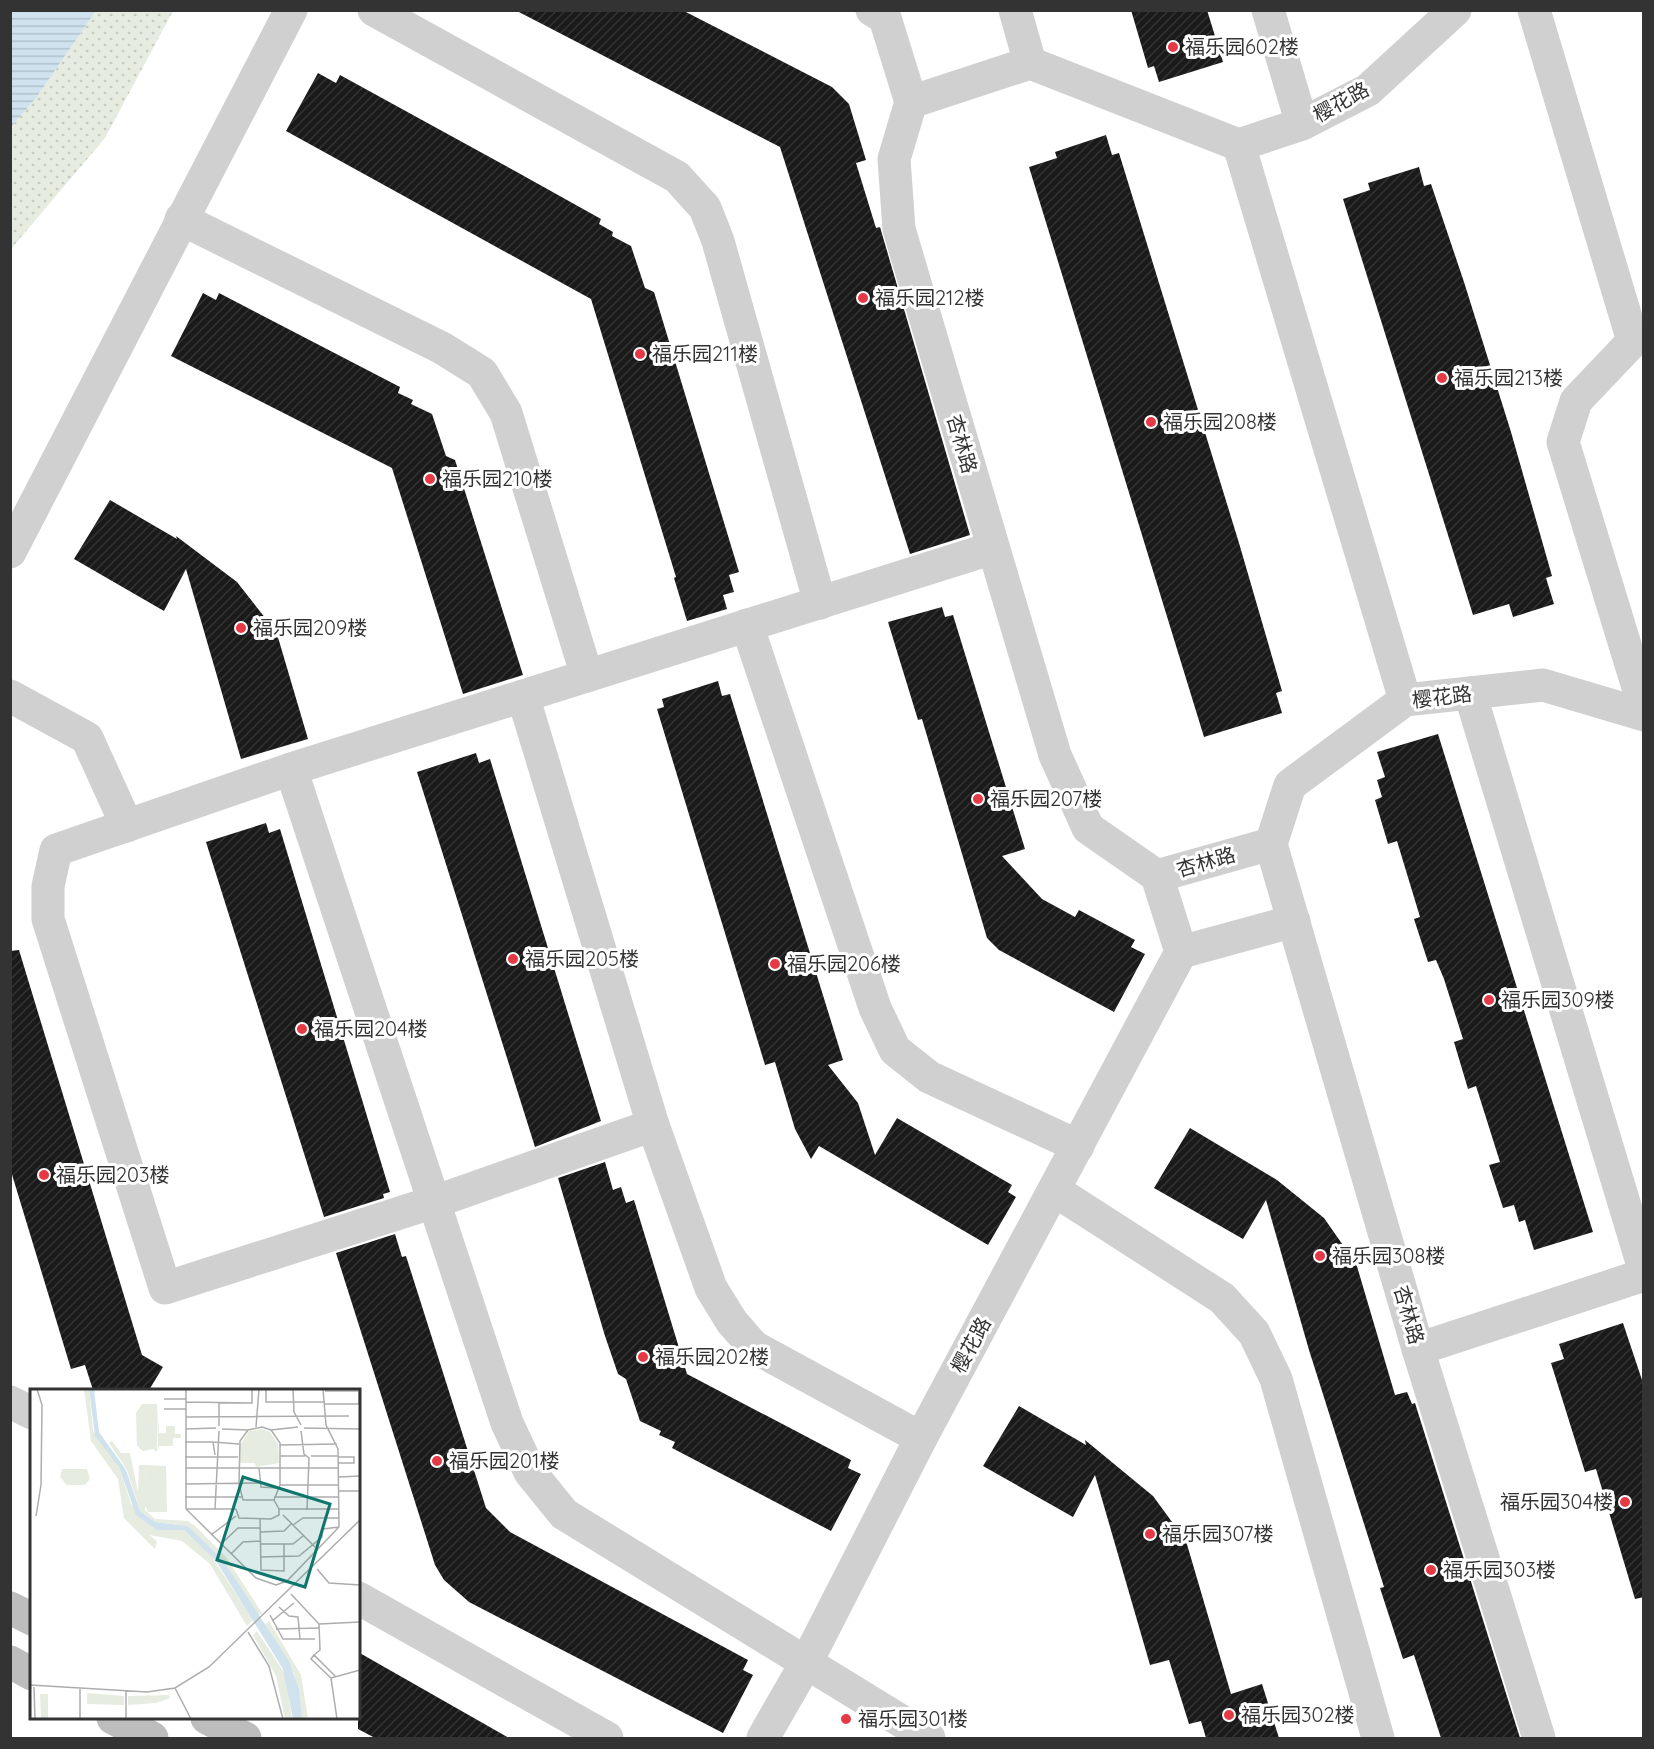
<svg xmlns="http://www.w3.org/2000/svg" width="1654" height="1749" font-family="Quicksand,'Noto Sans SC',sans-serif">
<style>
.grass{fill:url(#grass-dots)}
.water{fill:url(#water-rules)}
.building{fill:url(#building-hatch)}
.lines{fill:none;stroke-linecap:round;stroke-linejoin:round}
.minor{stroke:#d0d0d0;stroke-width:33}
.secondary{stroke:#bdbdbd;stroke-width:33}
.poi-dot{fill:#e63946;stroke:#fff;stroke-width:2}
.labels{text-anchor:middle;stroke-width:6;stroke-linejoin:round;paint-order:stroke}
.poi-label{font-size:20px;fill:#333;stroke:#fff;text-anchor:start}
.street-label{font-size:20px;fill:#333;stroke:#fff}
.inset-road{fill:none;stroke:#adadad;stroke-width:1.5}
.view{fill:#0f766e;fill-opacity:0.15;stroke:#0f766e;stroke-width:3}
.inset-edge{fill:none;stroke:#333;stroke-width:3}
</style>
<defs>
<pattern id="grass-dots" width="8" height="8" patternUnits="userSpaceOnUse" patternTransform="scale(1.5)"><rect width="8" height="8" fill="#e6ecdf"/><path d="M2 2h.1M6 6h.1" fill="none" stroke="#c6cbc0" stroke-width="1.8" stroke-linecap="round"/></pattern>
<pattern id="water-rules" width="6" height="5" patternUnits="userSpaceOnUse" patternTransform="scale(1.5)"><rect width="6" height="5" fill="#cfe2ee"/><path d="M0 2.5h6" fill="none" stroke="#b2c2cd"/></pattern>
<pattern id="building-hatch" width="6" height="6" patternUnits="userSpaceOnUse" patternTransform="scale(1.5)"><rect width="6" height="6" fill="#1a1a1a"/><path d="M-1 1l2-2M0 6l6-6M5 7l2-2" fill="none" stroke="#333"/></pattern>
</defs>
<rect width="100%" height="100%" fill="#fff"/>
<path class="grass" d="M96 11H173L105 138 11 249V127L36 98Z"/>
<path class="water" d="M11 10 96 11 36 98 11 127Z"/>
<g class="building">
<path d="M515 10H682L832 87 849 104 866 160 856 163 876 228 880 227 970 535 910 554 780 147Z"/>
<path d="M1131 10H1207L1223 62 1159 82 1154 66 1148 68Z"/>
<path d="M318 73 336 83 340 75 515 171 601 219 599 224 613 232 612 236 631 246 645 288 654 292 739 572 729 575 734 592 723 595 727 609 687 621 674 578 676 577 591 299 286 131Z"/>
<path d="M1106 135 1112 155 1119 153 1239 543 1282 691 1276 693 1282 713 1204 737 1029 167 1057 158 1055 152Z"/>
<path d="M1419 167 1424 186 1431 184 1464 282 1511 432 1552 576 1546 578 1554 604 1513 617 1509 604 1473 615 1343 199 1370 190 1368 183Z"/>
<path d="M203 293 216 300 219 293 400 387 398 393 413 400 411 404 432 414 446 456 455 460 523 675 463 694 392 468 171 356Z"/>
<path d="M110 500 177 539 176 536 237 582 266 619 272 617 308 739 241 759 186 569 164 611 74 559Z"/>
<path d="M942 607 945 617 953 615 1025 849 1002 856 1042 899 1075 917 1079 910 1135 940 1131 947 1145 954 1114 1012 999 950 987 938 922 719 918 720 888 622Z"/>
<path d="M718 681 722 696 730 694 843 1060 828 1065 858 1103 875 1155 897 1118 1012 1185 1008 1192 1016 1197 988 1245 819 1146 811 1159 795 1129 775 1062 765 1065 657 709 664 707 662 699Z"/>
<path d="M1438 734 1593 1232 1534 1250 1525 1220 1519 1222 1514 1205 1503 1208 1489 1165 1500 1162 1476 1086 1468 1089 1454 1042 1463 1039 1444 979 1436 960 1428 962 1414 919 1420 917 1397 841 1388 844 1375 800 1382 797 1377 780 1385 777 1377 752Z"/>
<path d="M476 753 479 763 490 759 601 1121 535 1147 417 772Z"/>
<path d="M266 823 269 833 280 829 390 1192 383 1194 384 1198 324 1217 206 842Z"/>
<path d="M19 950 142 1355 163 1367 149 1390H93L85 1365 71 1369 10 1168V951Z"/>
<path d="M1190 1128 1277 1180 1324 1218 1345 1248 1351 1246 1395 1395 1407 1392 1412 1404 1415 1403 1520 1738H1441L1414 1655 1403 1659 1380 1588 1384 1587 1309 1350 1266 1200 1243 1239 1154 1188Z"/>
<path d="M605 1162 613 1190 621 1187 626 1203 634 1200 687 1374 851 1460 848 1468 861 1474 831 1531 672 1448 675 1442 659 1435 661 1431 640 1421 626 1379 618 1374 605 1336 558 1178Z"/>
<path d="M395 1234 402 1257 406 1256 486 1508 510 1532 748 1660 743 1670 753 1675 723 1733 469 1602 444 1580 435 1565 336 1253Z"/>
<path d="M1623 1323 1644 1386V1597L1635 1599 1596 1469 1585 1472 1551 1363 1564 1359 1559 1344Z"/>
<path d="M1019 1406 1086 1445 1085 1440 1153 1496 1175 1526 1181 1524 1231 1694 1262 1684 1279 1738H1206L1201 1721 1189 1724 1169 1660 1150 1665 1095 1475 1073 1517 983 1466Z"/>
<path d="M358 1652 509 1738H375L358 1729Z"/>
</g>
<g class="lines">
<g class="minor">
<path d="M374 10 677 177 705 208 718 241 820 603"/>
<path d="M872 10 885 18 911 102"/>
<path d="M1015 10 1030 63"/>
<path d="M1268 10 1302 124"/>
<path d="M1534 10 1633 341"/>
<path d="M1030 63 911 102 894 159 899 229 1055 755 1088 828 1157 876 1271 844"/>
<path d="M1030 63 1239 145"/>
<path d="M1239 145 1405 700"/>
<path d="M1239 145 1302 124 1368 90 1455 10"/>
<path d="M181 219 442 348 482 373 506 413 587 676"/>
<path d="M1644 338 1633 341 1576 401 1563 442 1644 707"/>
<path d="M10 552 291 10"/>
<path d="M747 625 875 1008 895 1050 929 1077 1078 1146"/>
<path d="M1470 693 1644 1269"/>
<path d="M10 696 87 738 127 826"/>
<path d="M523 696 653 1125 711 1288 732 1322 754 1347 921 1438"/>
<path d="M291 769 507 1423 530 1472 564 1514 929 1738"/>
<path d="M1271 844 1418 1349 1539 1738"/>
<path d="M1271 844 1290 785 1405 700 1543 685 1644 715"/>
<path d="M1157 876 1181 952"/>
<path d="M1181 952 1294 921"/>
<path d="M653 1125 434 1202 165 1288 48 919V886L56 850 291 769 993 548"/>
<path d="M1054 1190 1222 1298 1254 1333 1276 1379 1378 1738"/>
<path d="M1418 1349 1644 1275"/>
<path d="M10 1402 32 1413"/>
<path d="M358 1598 607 1738"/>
<path d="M763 1738 806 1663 921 1438 1181 952"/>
</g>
<g class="secondary">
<path d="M10 1608 32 1619"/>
<path d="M10 1662 32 1674"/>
<path d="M113 1718 152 1738"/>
<path d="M207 1718 245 1738"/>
</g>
</g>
<g class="poi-dot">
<circle cx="1173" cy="47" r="6"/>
<circle cx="863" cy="298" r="6"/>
<circle cx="640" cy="354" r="6"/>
<circle cx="1442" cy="378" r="6"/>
<circle cx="1151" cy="422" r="6"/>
<circle cx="430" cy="479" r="6"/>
<circle cx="241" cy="628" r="6"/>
<circle cx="978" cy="799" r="6"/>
<circle cx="513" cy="959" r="6"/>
<circle cx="775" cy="964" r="6"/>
<circle cx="1489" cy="1000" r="6"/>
<circle cx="302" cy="1029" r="6"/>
<circle cx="44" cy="1175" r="6"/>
<circle cx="1320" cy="1256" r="6"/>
<circle cx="643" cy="1357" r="6"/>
<circle cx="437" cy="1461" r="6"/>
<circle cx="1625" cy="1502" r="6"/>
<circle cx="1150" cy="1534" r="6"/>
<circle cx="1431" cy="1570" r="6"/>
<circle cx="1229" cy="1715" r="6"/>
<circle cx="846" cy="1719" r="6"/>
</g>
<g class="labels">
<g class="poi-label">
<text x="1185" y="54">福乐园602楼</text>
<text x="875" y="305">福乐园212楼</text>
<text x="652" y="361">福乐园211楼</text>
<text x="1454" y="385">福乐园213楼</text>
<text x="1163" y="429">福乐园208楼</text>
<text x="442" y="486">福乐园210楼</text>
<text x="253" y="635">福乐园209楼</text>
<text x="990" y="806">福乐园207楼</text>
<text x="525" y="966">福乐园205楼</text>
<text x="787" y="971">福乐园206楼</text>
<text x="1501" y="1007">福乐园309楼</text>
<text x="314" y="1036">福乐园204楼</text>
<text x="56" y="1182">福乐园203楼</text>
<text x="1332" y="1263">福乐园308楼</text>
<text x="655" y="1364">福乐园202楼</text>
<text x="449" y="1468">福乐园201楼</text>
<text x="1613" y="1509" text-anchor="end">福乐园304楼</text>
<text x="1162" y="1541">福乐园307楼</text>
<text x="1443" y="1577">福乐园303楼</text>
<text x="1241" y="1722">福乐园302楼</text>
<text x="858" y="1726">福乐园301楼</text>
</g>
<g class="street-label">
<text transform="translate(1341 102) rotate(-29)" y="7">樱花路</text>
<text transform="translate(962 444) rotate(74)" y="7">杏林路</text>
<text transform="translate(1442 697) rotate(-7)" y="7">樱花路</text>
<text transform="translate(1206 862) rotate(-16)" y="7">杏林路</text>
<text transform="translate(1409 1315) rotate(74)" y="7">杏林路</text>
<text transform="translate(971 1345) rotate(-62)" y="7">樱花路</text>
</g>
</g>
<g transform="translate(30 1389)">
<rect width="330" height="330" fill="#fff"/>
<path d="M54 0H59L63 42 89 78 101 115 128 141H154L182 168 223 231 217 237 180 175 152 152 120 146 127 153 125 160 94 129 88 90 61 52ZM127 15 129 44H136V37H145V45H151V49H143V57H129L128 63ZM232 40 240 43 248 55 249 74 226 78 225 74H210V56L219 42ZM82 52 91 64H100L108 103 109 76H116L115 121 125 130 158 132 165 137 196 168 232 224 228 227 193 171 158 137 125 133 110 122 97 81 79 54ZM239 232 271 286 278 330H272L264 284 235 236ZM227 242 255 285 262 330H255L246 287 223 246ZM10 305H18V330H11Z" fill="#e6ecdf"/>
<path d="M112 15H127V63L123 60 113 62 107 57 106 24ZM116 76 136 77 137 123H118L113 113 116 111 110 110V100H116L110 98V88L116 87ZM32 80H57L60 90 55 96H37L30 88ZM57 304 94 307V316L57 315ZM139 306 140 309 126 314 98 316V307Z" fill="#e6ecdf"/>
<path d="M59 0H64L69 43 96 81 110 122 125 133 158 137 193 171 259 272 269 301 272 330H263L253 280 186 172 154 141H127L106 126 89 78 65 47Z" fill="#cfe2ee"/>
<path class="inset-road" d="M156 0V120L226 189 246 196 257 192 309 138 308 60 296 36 293 0M236 0V13H295M263 0 264 23 271 36M295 2H329M134 10H156M156 13 222 14V0M189 13V37M295 15H329V0M134 20H156M156 28 319 27M226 38 229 0M274 39 330 40M156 40 186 39M192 40 218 41M241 41 268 38M271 42 274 65 279 69 277 121M155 53H183M250 56 307 55M185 66 183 53 209 55M250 67H275M281 67H308M155 68H208M308 68H324V74H308M155 79H309M229 79 231 98 248 99M309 88 330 87M155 95 229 94M250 96H309M309 102H330M155 108H213M244 108H309M213 111 209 95 210 52 218 41 232 38 241 41 250 54V96L244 111 249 120M213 111H244M156 120H206M185 120 189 42M206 120 209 129 241 130 249 126V120M249 120H309M253 126 285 158M6 127 11 96 12 16 7 0M230 130 231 181 254 182V155M263 136 273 129H309M230 143 254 142 261 135M181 146 206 127M191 155 208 139H230M230 155H263L273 147M201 165 213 153 230 152M230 168 269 167 292 148 293 140 309 138M287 180 299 194 330 196M261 205 289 235 290 261 284 266M249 218 259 227 268 228 270 250M240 226 253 250H285M242 232 264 214M289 235 330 233M246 240 290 239M218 243 239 277 253 330M301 289 281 270 284 266 306 288M0 296 117 303 145 299 179 278 330 131M4 298 5 330M145 299 161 330M50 300V330M96 302V330M151 330H181M307 330 301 289 330 281"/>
<path class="view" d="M213 88 300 115 275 198 187 171Z"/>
<rect width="330" height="330" class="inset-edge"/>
</g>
<rect width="1654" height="1749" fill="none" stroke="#333333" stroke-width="24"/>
</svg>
